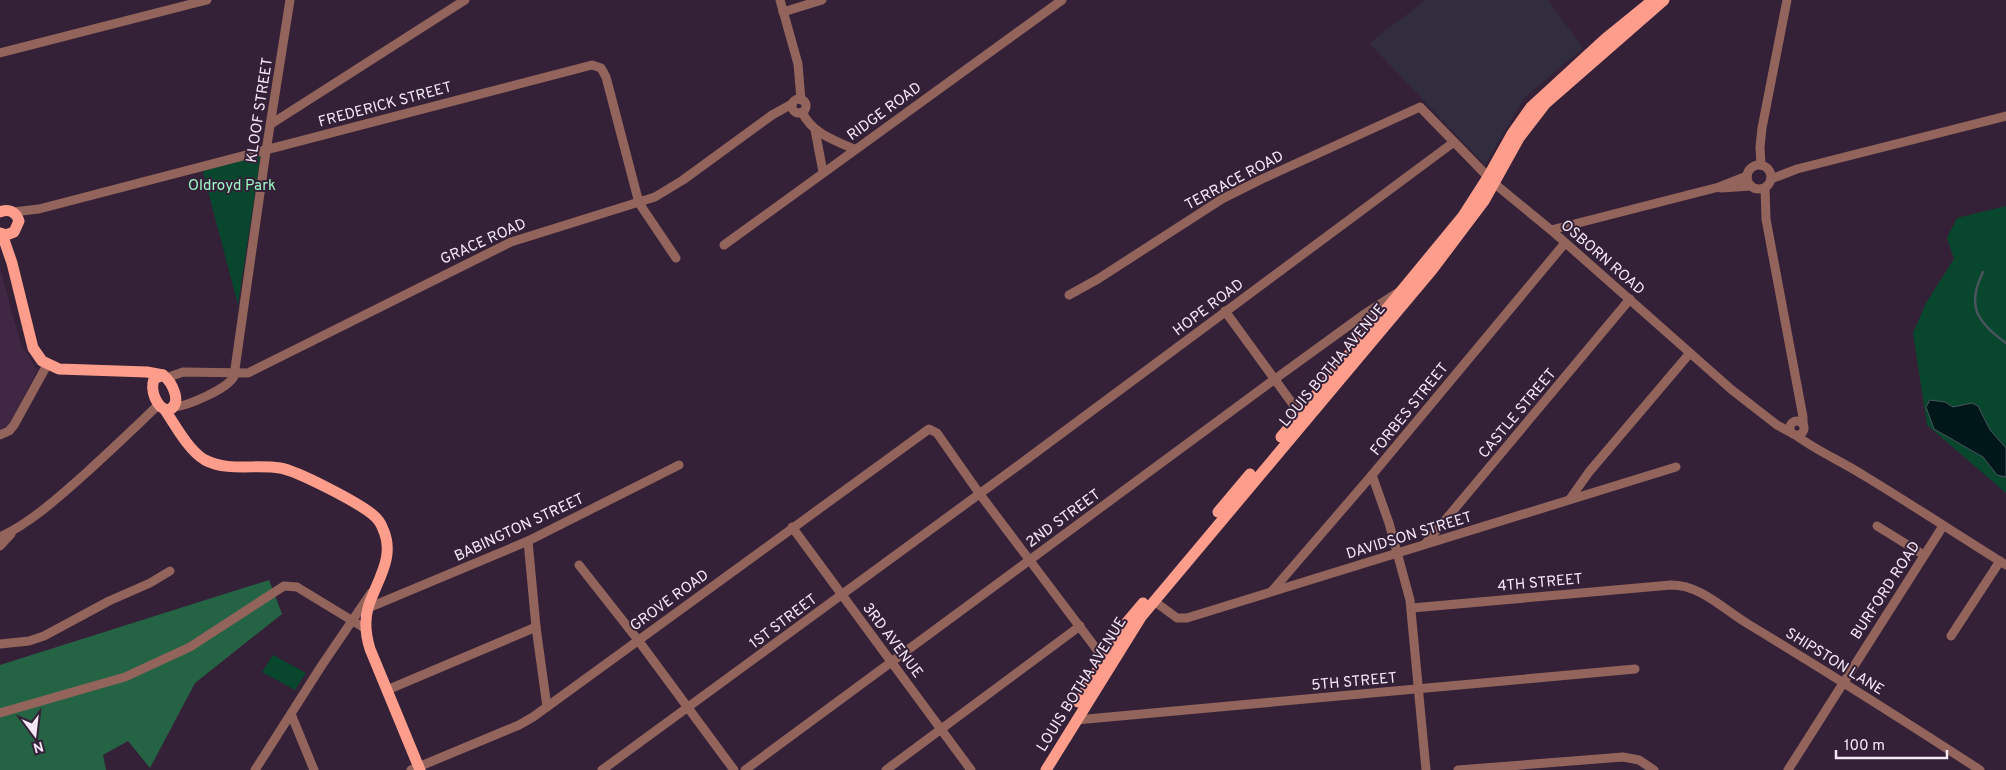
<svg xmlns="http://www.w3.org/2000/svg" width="2006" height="770" font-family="Overpass,sans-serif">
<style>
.commercial{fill:#322d3e}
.built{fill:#402744}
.green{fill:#08462d}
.forest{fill:#256345}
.water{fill:#00171a;stroke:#49555c}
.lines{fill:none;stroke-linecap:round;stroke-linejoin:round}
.stream{stroke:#49555c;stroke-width:2.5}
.minor{stroke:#93645b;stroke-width:9}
.major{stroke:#fe9d8b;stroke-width:11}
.labels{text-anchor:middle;stroke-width:4;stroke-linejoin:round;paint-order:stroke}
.street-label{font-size:15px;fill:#f4e7f6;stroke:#342137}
.park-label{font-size:15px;fill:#9df7c7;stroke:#342137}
</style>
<rect width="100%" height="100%" fill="#342137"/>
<path class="commercial" d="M1426 0H1548L1583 48 1524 98 1485 165 1369 43Z"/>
<path class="built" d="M0 268 21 345 37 370 9 425 0 431Z"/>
<g class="green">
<path d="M261 153 238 305 202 168Z"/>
<path d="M2006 206V493L1927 425 1913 333 1926 303 1954 259 1947 238 1957 218Z"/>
<path d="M273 655 306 673 295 690 262 672Z"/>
</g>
<path class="forest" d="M269 580 282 614 195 683 150 768 128 741 103 755 106 770H0V665Z"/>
<path class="water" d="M1930 400 1945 402 1953 407 1972 403 1978 406 1990 430 2006 448V477L1997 475 1983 457 1934 429 1926 407Z"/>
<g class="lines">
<path class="stream" d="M1983 272C1966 306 1977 322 2006 343"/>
<g class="minor">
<path d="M780 0 798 64 801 100"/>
<path d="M783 12 822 0"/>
<path d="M0 53 207 0"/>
<circle cx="799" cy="106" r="7"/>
<path d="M802 112C812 133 833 140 854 149"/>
<path d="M271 124 465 0"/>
<path d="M815 130 823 172"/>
<circle cx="1759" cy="177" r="12"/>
<path d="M1761 165 1760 147 1762 128 1787 0"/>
<path d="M1771 179 1797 169 2006 116"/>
<path d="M1721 188 1751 186"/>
<path d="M1765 188 1766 219 1803 417V425"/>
<path d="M13 212 39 209 592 65 601 68 606 77 639 203 676 258"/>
<path d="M1551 230 1719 187 1747 176"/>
<path d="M724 245 1062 0"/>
<path d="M1069 295 1098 279 1222 199 1262 179 1420 107 1495 184 1551 230 1732 390 1777 425 1790 432"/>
<path d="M1225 311 1300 414"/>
<path d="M166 378 183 372 248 373 511 242 655 197 683 180 772 115 792 104"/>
<path d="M174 407C187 406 228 389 234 376L266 151 290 0"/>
<circle cx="1797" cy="428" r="7"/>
<path d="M0 435 9 431 14 425 47 365"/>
<path d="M1797 436C1817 451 1841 461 1863 475 1911 504 1958 535 2006 565"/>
<path d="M1372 475 1389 523 1410 600 1426 770"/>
<path d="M1570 499 1589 472 1690 353"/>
<path d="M1877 526 1924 555"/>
<path d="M792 527 971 770"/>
<path d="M0 537C32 522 60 496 86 473 111 450 135 428 159 404"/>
<path d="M528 541 536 627 547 707"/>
<path d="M1426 543 1630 299"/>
<path d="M0 546 11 534"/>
<path d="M579 565 638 640 734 770"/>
<path d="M1272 591 1372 475 1565 243"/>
<path d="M1154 601 1177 618H1187L1676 467"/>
<path d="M368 608 528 541 679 465"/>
<path d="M1412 608 1671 585C1701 585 1723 609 1748 624 1826 671 1903 720 1980 770"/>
<path d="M1951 636 2000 561"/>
<path d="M0 644 29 641 44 636 109 601 150 583 170 571"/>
<path d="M387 690 536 627"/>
<path d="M0 713 125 677 190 647 284 586 297 587 366 629"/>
<path d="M291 714 314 770"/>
<path d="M1076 720 1635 669"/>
<path d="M255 770 322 665 371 593"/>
<path d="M411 770 519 725 533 717 929 429 937 433 979 493 1104 659"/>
<path d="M602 770 1023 462 1454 142"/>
<path d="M745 770 1275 379 1366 313 1397 293"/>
<path d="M886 770 1080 626"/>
<path d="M1458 770 1623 757 1639 760 1654 770"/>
<path d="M1788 770 1943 526"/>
</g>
<g class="major">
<path d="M0 212C9 208 16 212 19 221L14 232 6 235 0 233"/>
<path d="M2 234 12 263 33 348 42 361 59 369 147 372 163 375"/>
<path d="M163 375C172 382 184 405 168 410 156 408 150 390 154 379Z"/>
<path d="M165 410C175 425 189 451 205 460 228 472 256 464 280 468 298 471 357 502 372 514 377 518 381 523 383 529 396 558 376 581 368 608 364 622 366 636 370 649L420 770"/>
<path d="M1281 437 1463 216 1488 177 1512 134 1531 107 1605 39 1653 0"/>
<path d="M1218 512 1250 474"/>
<path d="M1078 702 1127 622 1143 603"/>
<path d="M1046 770 1141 617 1432 270 1484 201 1519 138 1546 103 1664 0"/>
</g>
</g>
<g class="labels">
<g class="street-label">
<text transform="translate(385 104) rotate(-15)" y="5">FREDERICK STREET</text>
<text transform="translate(259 110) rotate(-81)" y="5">KLOOF STREET</text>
<text transform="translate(884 111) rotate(-36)" y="5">RIDGE ROAD</text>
<text transform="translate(1234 180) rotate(-28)" y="5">TERRACE ROAD</text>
<text transform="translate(483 241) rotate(-24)" y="5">GRACE ROAD</text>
<text transform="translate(1603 257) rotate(41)" y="5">OSBORN ROAD</text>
<text transform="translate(1208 307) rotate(-37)" y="5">HOPE ROAD</text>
<text transform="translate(1332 365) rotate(-50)" y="5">LOUIS BOTHA AVENUE</text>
<text transform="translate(1409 409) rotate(-51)" y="5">FORBES STREET</text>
<text transform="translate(1517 413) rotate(-50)" y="5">CASTLE STREET</text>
<text transform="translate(1063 518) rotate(-36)" y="5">2ND STREET</text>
<text transform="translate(519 527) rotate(-25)" y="5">BABINGTON STREET</text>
<text transform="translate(1409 535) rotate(-17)" y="5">DAVIDSON STREET</text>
<text transform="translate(1540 582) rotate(-5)" y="5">4TH STREET</text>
<text transform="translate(1885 590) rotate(-57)" y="5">BURFORD ROAD</text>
<text transform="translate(669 600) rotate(-36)" y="5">GROVE ROAD</text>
<text transform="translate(783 621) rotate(-37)" y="5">1ST STREET</text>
<text transform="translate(893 640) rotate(53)" y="5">3RD AVENUE</text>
<text transform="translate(1835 661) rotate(32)" y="5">SHIPSTON LANE</text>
<text transform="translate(1354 681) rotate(-5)" y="5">5TH STREET</text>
<text transform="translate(1081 684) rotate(-58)" y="5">LOUIS BOTHA AVENUE</text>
</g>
<g class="park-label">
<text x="232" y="190">Oldroyd Park</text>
</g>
</g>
<g transform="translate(35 735) rotate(165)" stroke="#342137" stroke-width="4" paint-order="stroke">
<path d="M0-4L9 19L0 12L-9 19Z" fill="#f4e7f6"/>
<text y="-8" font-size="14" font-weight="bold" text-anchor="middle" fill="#f4e7f6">N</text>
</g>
<path d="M1836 750v8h111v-8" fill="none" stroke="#f4e7f6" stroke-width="2.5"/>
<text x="1844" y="750" font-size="15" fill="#f4e7f6" stroke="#342137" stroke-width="4" paint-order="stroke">100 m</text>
</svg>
